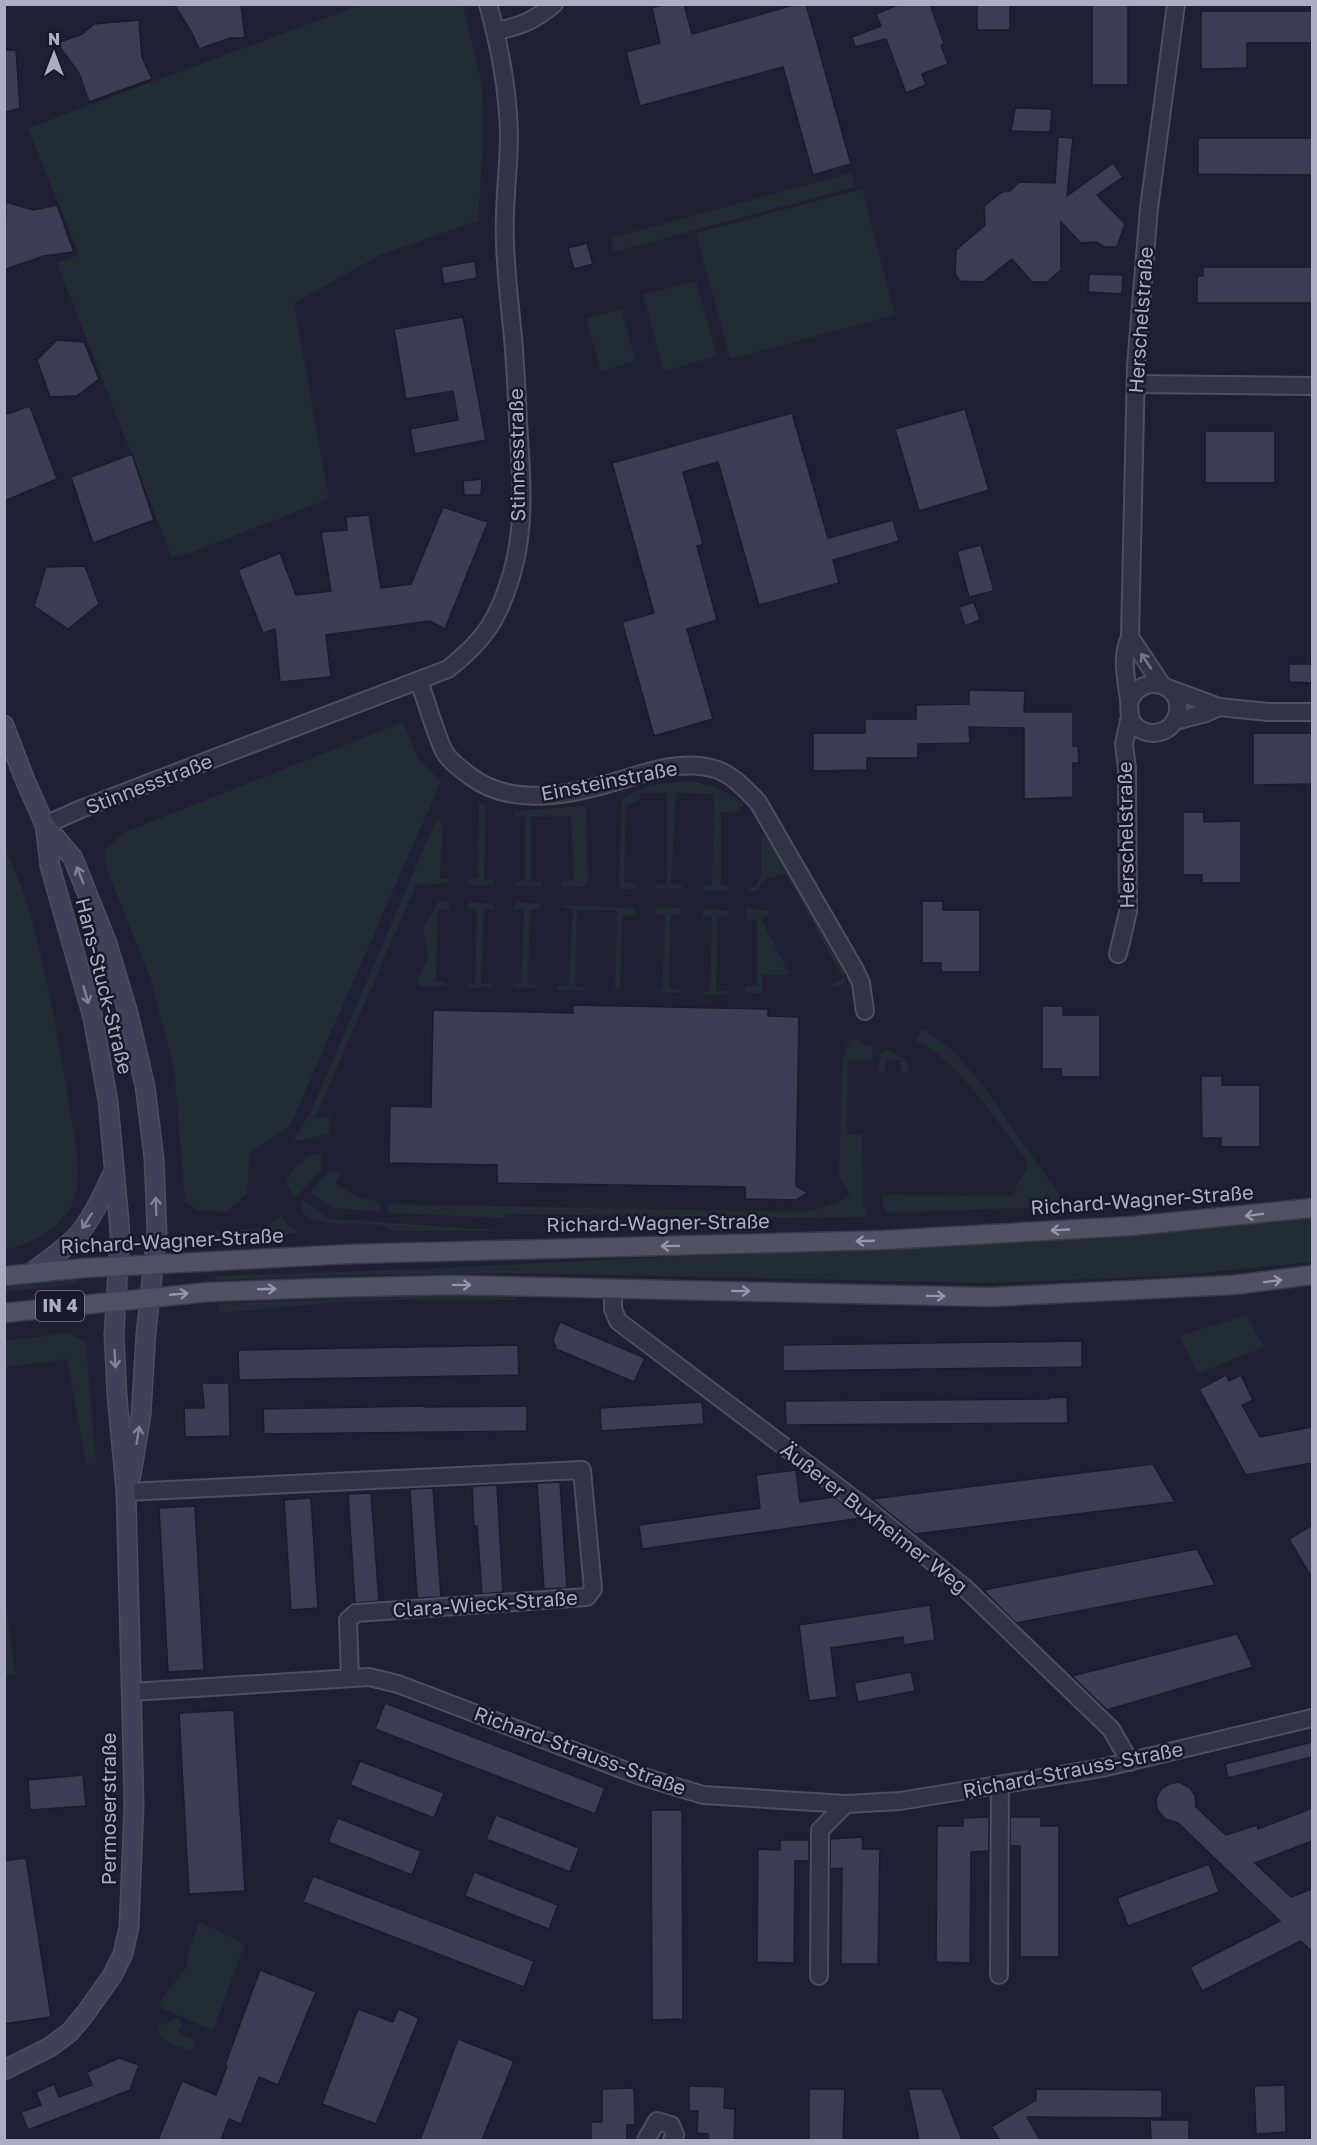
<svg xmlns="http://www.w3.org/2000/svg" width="1317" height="2145" font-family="'Golos Text',sans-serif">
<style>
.green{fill:#212c35}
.building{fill:#3b3d55;stroke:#1a1b2b;stroke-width:1.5}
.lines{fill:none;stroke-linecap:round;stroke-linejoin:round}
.street-casing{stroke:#4d4e60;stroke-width:20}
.secondary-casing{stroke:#4d4e60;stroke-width:21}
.primary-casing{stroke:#393a4b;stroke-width:21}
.street{stroke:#323345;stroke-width:16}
.secondary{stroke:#404158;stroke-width:18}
.primary{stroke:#505165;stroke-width:18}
.oneway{stroke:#75768a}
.oneway2{stroke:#818198}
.oneway3{stroke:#9595ab}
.labels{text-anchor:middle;stroke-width:5;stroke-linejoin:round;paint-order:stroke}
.shield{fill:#181929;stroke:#808094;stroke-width:1.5}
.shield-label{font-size:18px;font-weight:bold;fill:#acacc2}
.street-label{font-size:20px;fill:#acacc2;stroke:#181929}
</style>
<rect width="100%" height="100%" fill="#1f2034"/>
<g class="green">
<path d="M360 5H463L482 85 483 144 478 221 380 255 294 303 329 499 190 553 172 558 57 263 79 255 28 128Z"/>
<path d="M851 173 855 187 614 252 611 238Z"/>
<path d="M862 189 895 315 730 359 696 233Z"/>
<path d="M696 281 717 356 664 371 643 295Z"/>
<path d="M621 309 636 361 601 371 586 319Z"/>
<path d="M403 722 419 760 441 781 290 1126 250 1153 247 1193 227 1212 196 1210 185 1201 174 1068 150 978 106 868 105 850 125 832Z"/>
<path d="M690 781C712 785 727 791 744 804L736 812H721V885L727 886 728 889 725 891H704L703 889V886H712L714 794 676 793 671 884 682 885V888H655V885L667 884V793H640V800L626 805 624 882 635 883 637 887 634 889H621L619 884 622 799 651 785Z"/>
<path d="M479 803 486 805 484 879 493 880V885H469L467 882 468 879H478Z"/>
<path d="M582 806 586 809 588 879 586 885 579 887 561 886 562 881 574 880 571 816 531 817V881L541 882 542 885 540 887 514 886 516 882 525 881V817H515V811Z"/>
<path d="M436 820 443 823 440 879H447L449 883 416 885 315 1118 330 1117 329 1134 297 1141 294 1138 309 1116Z"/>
<path d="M761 836 767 837 790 872 845 973 844 984 834 988 831 985 843 978 786 874C774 877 762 876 758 890L750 892 749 890 750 887H756L761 875Z"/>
<path d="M4 846C13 867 23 888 29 910 47 973 58 1038 69 1102 73 1131 82 1164 76 1193 69 1224 34 1244 5 1249Z"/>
<path d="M439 901 446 902 450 906 449 909H438L436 982H445L446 986H420L416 981 428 960 423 928Z"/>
<path d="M470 902 493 904 494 909 484 910 481 984H492V987L469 988 467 986V984H475L477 909H468V904Z"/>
<path d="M516 902 540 904V909L530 910 528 984 539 985 538 987 516 988 513 986V984H521L524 910 514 909Z"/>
<path d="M564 905 634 908 635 915 622 916 620 990H616L615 988 617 910 577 911 575 986 585 987V990H558L557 986H568L573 908H564Z"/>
<path d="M657 907 678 908 681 910V914L671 915 669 989 680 990 678 993 654 991V990L662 989 665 915 655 914Z"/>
<path d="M747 907 768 911 769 915 761 919 789 973 787 975H762V994L745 992V987L757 985V919H747Z"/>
<path d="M704 909 728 911V916L718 917 716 991H727L726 994 704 995 701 993 710 991 712 917 702 916Z"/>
<path d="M922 1028 953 1051 981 1083 1067 1206 887 1213 883 1205V1195L1011 1196 1015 1192 1018 1182 1027 1169 1026 1160C997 1122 960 1061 916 1041Z"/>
<path d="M851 1039H856L863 1044 872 1046 873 1060H848L847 1134 862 1135 863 1204 868 1214 864 1217 776 1218 508 1214 503 1218 388 1213V1204L797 1212C816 1210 835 1206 850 1195L839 1175 842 1062 847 1045Z"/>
<path d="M888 1050 906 1060 909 1070 907 1073H901L900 1060H887L884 1072H878L880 1054Z"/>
<path d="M314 1154H322L321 1170 300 1193 293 1196 286 1183C291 1170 301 1159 314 1154Z"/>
<path d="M330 1170 341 1174 335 1183 360 1198 380 1202V1212L335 1208 310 1193Z"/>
<path d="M301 1201H305L328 1218 333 1219 509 1231H393C387 1228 381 1225 375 1224 358 1221 297 1232 301 1201Z"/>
<path d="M1312 1215V1262L1171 1276 991 1283 516 1273 360 1275 216 1280 215 1276 422 1269 1122 1234Z"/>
<path d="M282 1216 287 1224 300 1233 214 1238V1231L264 1228Z"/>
<path d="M77 1279V1284L5 1292V1287Z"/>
<path d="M405 1296H515L517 1300H406L342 1302 219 1313 218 1304Z"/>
<path d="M1246 1315 1264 1347 1197 1374 1180 1336Z"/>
<path d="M68 1333 86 1342 96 1464H86L67 1359 5 1367V1341Z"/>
<path d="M4 1591 15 1674 5 1675H4Z"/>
<path d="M199 1922 245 1944 213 2030 158 2007 167 1992 187 1966 189 1950Z"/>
<path d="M178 2018 183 2027 179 2030V2033L196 2041 192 2051C179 2046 156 2043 158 2026Z"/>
</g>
<g class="building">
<path d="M174 4H241L245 38H230L199 49 192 33Z"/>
<path d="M665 4H684L692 34 797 4H806L851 164 813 175 783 67 640 106 626 52 660 43 652 8Z"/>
<path d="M900 4H930L944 44 941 45 948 64 922 74 926 85 906 93 886 39 855 47 852 37 881 26 876 14Z"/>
<rect x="977" y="4" width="33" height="26"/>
<rect x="1092" y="4" width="36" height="81"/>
<path d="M1201 11H1312V43H1247V68L1201 69Z"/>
<path d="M139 20 142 57 152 79 89 102 79 73 57 43 82 34 94 24Z"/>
<path d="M4 50H16L20 108 4 113Z"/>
<path d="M1015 108 1052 109 1050 132 1011 131Z"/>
<path d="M1058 137 1073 138 1067 196 1113 163 1123 177 1097 195 1125 224 1117 247H1105L1096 242 1081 243 1061 222V270L1047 282H1032L1012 259 983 282 960 281 955 274 956 250 985 225 984 206 1002 192 1010 191 1019 182 1055 183Z"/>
<path d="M1198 138H1312V175L1198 174Z"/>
<path d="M6 202 33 210 57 205 74 252 44 256 4 270Z"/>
<path d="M587 243 593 264 574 269 568 248Z"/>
<path d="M475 261 477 278 444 284 441 267Z"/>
<path d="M1203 267H1312V303H1197V276H1203Z"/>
<path d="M1089 274 1123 275 1122 294 1088 292Z"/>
<path d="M463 317 486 440 415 454 410 429 458 420 453 391 406 399 394 329Z"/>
<path d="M57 340 84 342 99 379 77 396 50 397 37 360Z"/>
<path d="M30 406 57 479 4 501V415Z"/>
<path d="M965 409 989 490 919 511 895 429Z"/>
<path d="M792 413 828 538 893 520 899 541 833 560 839 583 759 605 718 462 683 472 703 544 697 546 717 620 687 629 713 719 654 736 622 622 654 613 612 463Z"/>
<rect x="1205" y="431" width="70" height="52"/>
<path d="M132 454 154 520 93 543 71 477Z"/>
<path d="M482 479 481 495H464L463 481Z"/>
<path d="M443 507 488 522 445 629 430 621 326 635 331 677 280 682 275 629 263 633 238 570 280 553 296 595 331 591 321 532 347 530 346 517 369 515 381 588 411 584Z"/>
<path d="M981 545 994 591 969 597 957 551Z"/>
<path d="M85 566 99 604 68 629 34 606 46 567Z"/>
<path d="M974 602 980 620 965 626 959 607Z"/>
<path d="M1289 664H1312V683L1289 682Z"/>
<path d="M969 690 1025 691 1024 712H1073V746H1078L1079 763H1073V797L1024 799V728L969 727 970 743 918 744V758H867V770L813 771V733H865V719H916V705L969 704Z"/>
<path d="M1253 733H1312V784L1253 785Z"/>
<path d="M1183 812H1204V822L1241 821V883H1202V875H1183Z"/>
<path d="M922 901H943V910H980V972H941V963H922Z"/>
<path d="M573 1005 768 1009V1016L799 1017 796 1186 808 1193 796 1200 745 1199V1187L497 1183V1165L389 1163 390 1106 431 1107 433 1010 573 1013Z"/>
<path d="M1042 1006H1063V1015H1100V1077H1062L1061 1069H1042Z"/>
<path d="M1201 1076H1222V1085H1260V1147H1221V1138H1202Z"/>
<path d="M560 1322 645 1358 634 1382 556 1349 553 1339Z"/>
<path d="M1082 1341V1367L783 1371V1345Z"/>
<path d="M518 1345 519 1375 239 1380 238 1350Z"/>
<path d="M1226 1375 1229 1381 1241 1375 1253 1400 1242 1405 1260 1437 1312 1427V1463L1246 1475 1199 1389Z"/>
<path d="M202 1383H229L230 1436 185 1437 184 1408H204Z"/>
<path d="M1067 1397 1068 1423 786 1425 785 1401 1048 1399 1047 1398Z"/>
<path d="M702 1402 704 1424 601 1431 600 1408Z"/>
<path d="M425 1406V1407L527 1406V1431L264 1434 263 1409Z"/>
<path d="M1153 1464 1175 1502 915 1534 872 1499Z"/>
<path d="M796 1470 800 1502 834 1497 862 1518 642 1549 639 1525 760 1508 756 1475Z"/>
<path d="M560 1482 567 1588 544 1589 537 1483Z"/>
<path d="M497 1485 503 1592 482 1594 477 1526H474L472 1486Z"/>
<path d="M433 1488 441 1597 417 1598 410 1489Z"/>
<path d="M371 1493 379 1601 355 1603 348 1494Z"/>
<path d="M311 1498 318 1608 291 1610 284 1500Z"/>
<path d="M195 1506 204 1670 168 1672 159 1508Z"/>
<path d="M1312 1525V1578L1289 1539Z"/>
<path d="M1197 1549 1215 1585 1016 1623 983 1590Z"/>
<path d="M930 1605 935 1640 904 1645 903 1637 831 1648 837 1697 809 1701 799 1625Z"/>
<path d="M1237 1634 1253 1667 1107 1710 1072 1676Z"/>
<path d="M911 1672 915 1691 858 1702 854 1683Z"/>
<path d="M385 1703 605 1788 595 1814 375 1729Z"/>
<path d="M234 1710 245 1891 189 1894 179 1713Z"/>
<path d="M1312 1742V1757L1228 1778 1225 1764Z"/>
<path d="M360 1761 444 1793 434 1818 350 1785Z"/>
<path d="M83 1775 86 1806 30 1810 28 1780Z"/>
<path d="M1179 1782 1190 1788 1195 1795 1196 1807 1226 1835 1257 1825 1258 1829 1312 1808V1841L1255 1863 1291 1897 1312 1889V1952L1301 1941 1202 1991 1190 1967 1280 1921 1178 1823 1165 1819 1157 1809 1156 1799 1161 1789 1169 1784Z"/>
<path d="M651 1810H682L683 2019 652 2020Z"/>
<path d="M496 1815 579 1848 570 1872 486 1839Z"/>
<path d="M989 1817V1851L971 1852 970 1963 936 1962 937 1826H963V1818Z"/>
<path d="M1010 1817H1041V1826H1059V1957H1020V1846H1010Z"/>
<path d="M338 1818 421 1851 412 1875 328 1842Z"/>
<path d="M862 1837 863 1849H880L878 1964H841L842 1868 830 1869V1839Z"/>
<path d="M780 1840H809V1861H795L794 1963 757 1962 758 1849 780 1850Z"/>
<path d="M26 1858 51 2017 4 2024V1861Z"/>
<path d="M1209 1864 1219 1892 1128 1926 1117 1898Z"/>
<path d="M474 1872 558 1905 549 1929 465 1896Z"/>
<path d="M313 1876 534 1961 524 1987 303 1902Z"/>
<path d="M260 1970 316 1992 278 2085 259 2077 241 2124 229 2119 221 2140H158L182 2081 216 2095 227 2066 225 2065Z"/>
<path d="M358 2009 393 2022 398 2009 419 2018 376 2124 322 2104Z"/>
<path d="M458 2039 514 2061 482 2140H420Z"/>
<path d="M119 2058 139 2065 130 2090 28 2130 21 2112 41 2105 36 2092 54 2084 59 2097 92 2085 87 2072Z"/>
<path d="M1285 2085 1286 2132 1256 2134 1254 2086Z"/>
<path d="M689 2086 725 2087 724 2108 735 2109 734 2140H708V2134L697 2133 698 2111H689Z"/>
<path d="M634 2088 635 2125H627V2140H591V2122H602V2089Z"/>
<path d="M809 2089H845L843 2140H809Z"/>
<path d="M908 2089H942L962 2140H919Z"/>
<path d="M1036 2089 1162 2090V2118L1027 2117 1040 2140H1000L991 2127 1036 2100Z"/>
<path d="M1150 2120H1189V2140H1151Z"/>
</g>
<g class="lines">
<g class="street-casing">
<g id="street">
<path d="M496 31C521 26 534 21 554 4"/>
<path d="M1136 384 1312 386"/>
<path d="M1130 637 1162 685"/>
<path d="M419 682C427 702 435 733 444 751 450 762 461 769 470 776 509 806 564 796 607 784 641 775 679 758 715 769 732 774 745 789 758 802L855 970 861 983 865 1011"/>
<path d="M1170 689 1219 707 1268 712H1312"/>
<path d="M1129 702C1142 670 1186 685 1177 715 1172 735 1145 739 1133 723 1128 716 1130 709 1129 701 1127 679 1120 659 1130 637L1136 366 1149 208 1176 4"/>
<path d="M1175 721 1206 713 1219 707"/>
<path d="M45 825 81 809 448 669C485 640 499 618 512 573 525 529 522 483 519 438 517 405 516 371 513 338 510 306 506 275 505 243 503 207 509 170 509 134 508 90 500 47 488 4"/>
<path d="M1118 954 1128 912 1127 768 1124 744 1130 716"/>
<path d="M613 1288V1309L618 1321 871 1512 965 1588 1111 1729 1130 1762"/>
<path d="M126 1492 582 1470 593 1589 587 1597 356 1613 348 1620 350 1677"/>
<path d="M131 1692 369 1677 398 1684 637 1775 703 1795 846 1804 900 1801 1102 1768 1312 1718"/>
<path d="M999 1975 1000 1785"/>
<path d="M819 1976 820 1830 846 1804"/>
<path d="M646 2140 657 2121 671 2125 675 2135 672 2140"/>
</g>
</g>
<g class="secondary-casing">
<g id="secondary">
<path d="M4 725 25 780 45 825 73 858 107 943 128 1013 145 1086 154 1158 157 1232 146 1333 141 1415 131 1476"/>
<path d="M31 1273C47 1261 65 1249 79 1234 94 1215 104 1192 114 1171"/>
<path d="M4 2070 50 2047 70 2032 85 2014 112 1976 123 1954 129 1927 134 1806 132 1717 126 1492 117 1395 114 1335 120 1236 119 1220 108 1101 93 1018 50 866 45 825"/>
</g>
</g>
<g class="primary-casing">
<g id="primary">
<path d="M4 1276 85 1268 351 1254 885 1240 1132 1226 1312 1208"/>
<path d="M4 1313 209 1292 320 1288 453 1285 990 1297 1233 1285 1312 1275"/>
</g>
</g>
<use href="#street" class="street"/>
<use href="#secondary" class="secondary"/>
<use href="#primary" class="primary"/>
</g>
<defs><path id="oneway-shaft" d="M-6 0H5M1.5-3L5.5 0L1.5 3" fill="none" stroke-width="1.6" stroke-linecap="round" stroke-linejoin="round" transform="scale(1.5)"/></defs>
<use class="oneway" href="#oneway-shaft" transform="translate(1146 661) rotate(-124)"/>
<g class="oneway2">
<use href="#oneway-shaft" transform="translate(80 875) rotate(-112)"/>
<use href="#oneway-shaft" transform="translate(86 995) rotate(74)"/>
<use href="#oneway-shaft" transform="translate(156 1206) rotate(-92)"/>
<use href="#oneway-shaft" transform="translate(87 1221) rotate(123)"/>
<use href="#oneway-shaft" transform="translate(115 1359) rotate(87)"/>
<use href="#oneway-shaft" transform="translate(138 1435) rotate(-81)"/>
</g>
<g class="oneway3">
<use href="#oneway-shaft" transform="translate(1254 1215) rotate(173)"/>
<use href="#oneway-shaft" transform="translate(1060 1230) rotate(177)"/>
<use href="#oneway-shaft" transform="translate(865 1241) rotate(178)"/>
<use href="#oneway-shaft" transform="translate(670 1246) rotate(179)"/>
<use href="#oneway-shaft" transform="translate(1273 1281) rotate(-7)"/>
<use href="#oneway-shaft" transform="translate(462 1285) rotate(1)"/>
<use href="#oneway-shaft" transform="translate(267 1289) rotate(-2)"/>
<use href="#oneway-shaft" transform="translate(741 1291) rotate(1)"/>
<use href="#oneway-shaft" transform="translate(179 1294) rotate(-5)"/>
<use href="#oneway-shaft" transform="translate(936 1296) rotate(1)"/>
</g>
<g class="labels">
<rect class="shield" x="36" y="1291" width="48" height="30" rx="4.5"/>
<g class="shield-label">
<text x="60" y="1312">IN 4</text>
</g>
<g class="street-label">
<text transform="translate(1141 320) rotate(-86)" y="7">Herschelstraße</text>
<text transform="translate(517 455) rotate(-91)" y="7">Stinnesstraße</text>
<text transform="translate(609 781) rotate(-11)" y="7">Einsteinstraße</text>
<text transform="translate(149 784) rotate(-21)" y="7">Stinnesstraße</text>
<text transform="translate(1126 835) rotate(-91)" y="7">Herschelstraße</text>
<text transform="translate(104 986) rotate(76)" y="7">Hans-Stuck-Straße</text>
<text transform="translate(1142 1200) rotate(-4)" y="7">Richard-Wagner-Straße</text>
<text transform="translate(658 1223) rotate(-1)" y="7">Richard-Wagner-Straße</text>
<text transform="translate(172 1241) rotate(-3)" y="7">Richard-Wagner-Straße</text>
<text transform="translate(874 1518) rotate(38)" y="7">Äußerer Buxheimer Weg</text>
<text transform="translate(485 1604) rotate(-4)" y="7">Clara-Wieck-Straße</text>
<text transform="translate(580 1751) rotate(20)" y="7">Richard-Strauss-Straße</text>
<text transform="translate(1073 1770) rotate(-11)" y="7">Richard-Strauss-Straße</text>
<text transform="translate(109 1809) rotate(-90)" y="7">Permoserstraße</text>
</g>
</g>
<rect width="1317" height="2145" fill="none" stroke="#acacc2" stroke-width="12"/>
<g transform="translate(54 54)" stroke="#181929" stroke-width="4.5" paint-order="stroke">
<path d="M0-4.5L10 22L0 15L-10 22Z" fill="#acacc2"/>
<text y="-9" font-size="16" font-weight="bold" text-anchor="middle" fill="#acacc2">N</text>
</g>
</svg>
